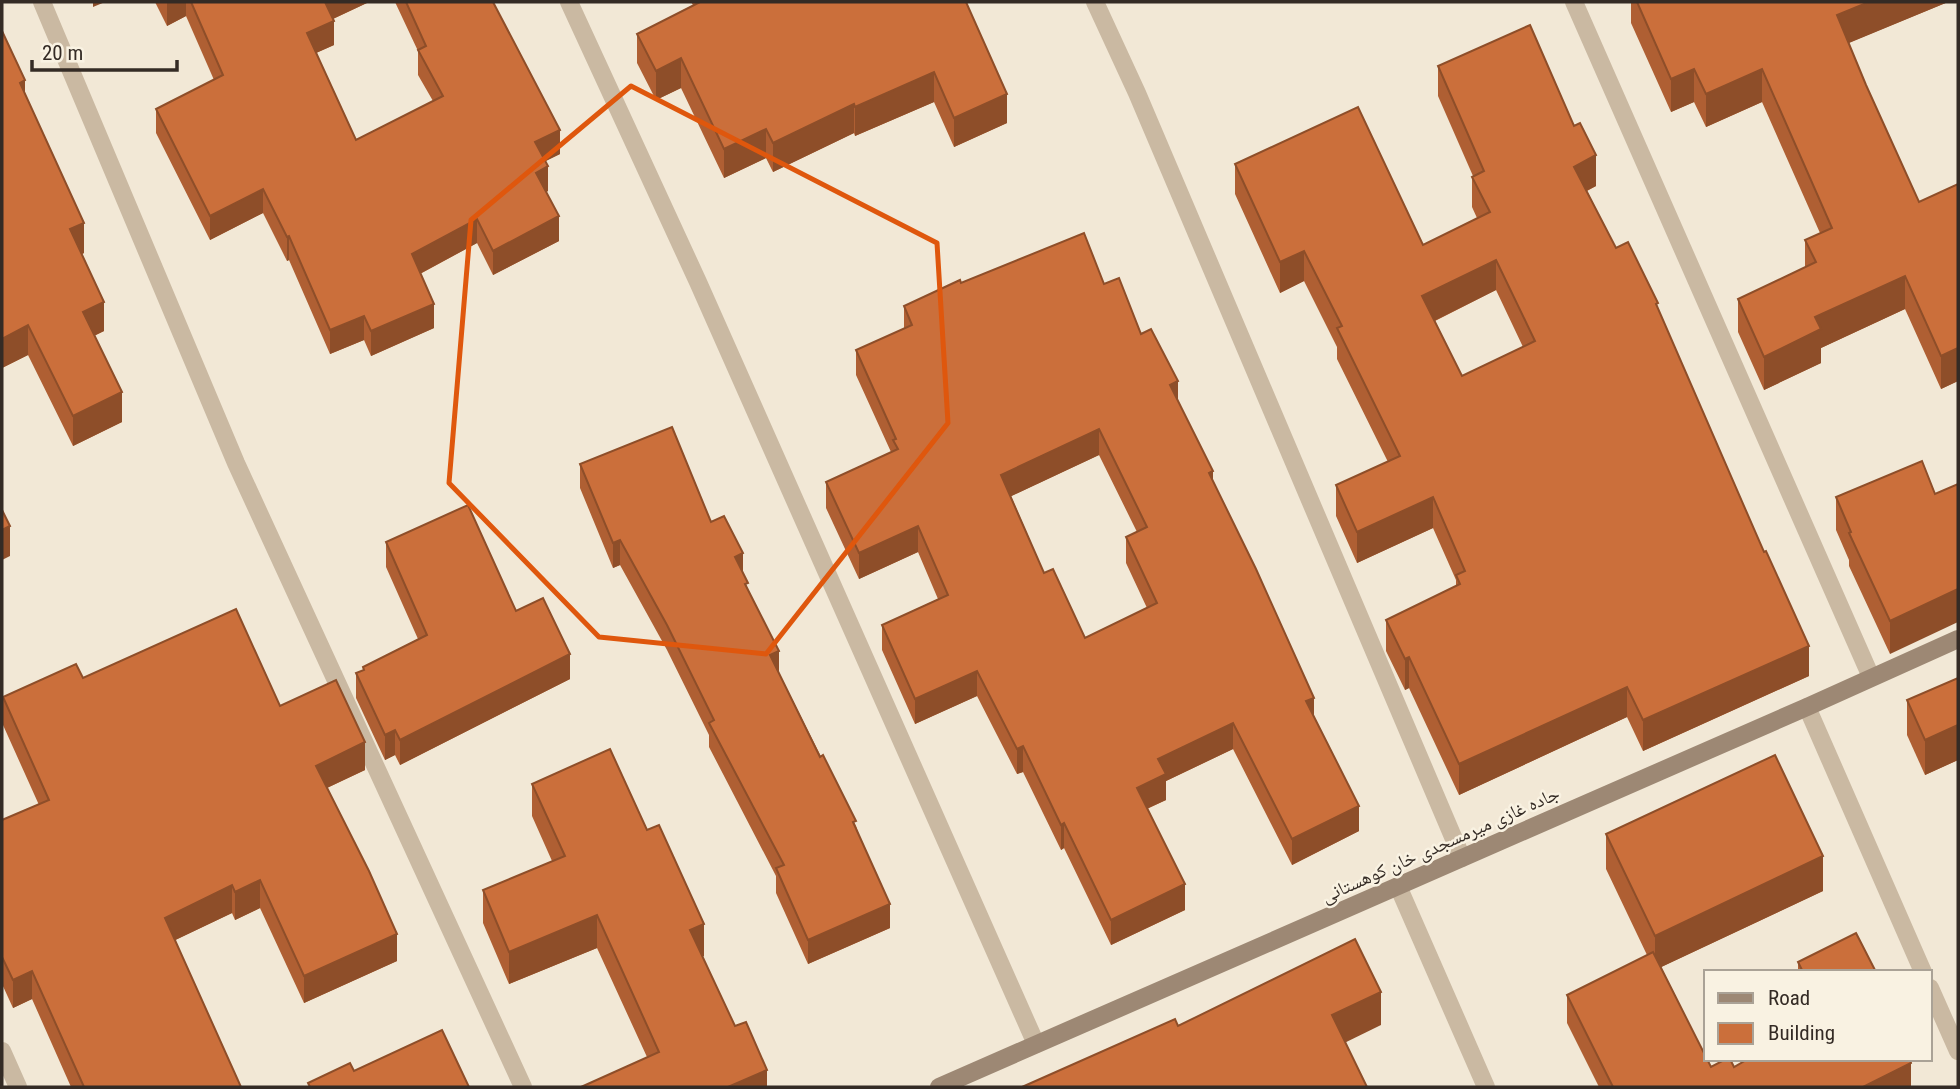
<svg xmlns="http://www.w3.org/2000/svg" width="1960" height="1089" font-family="'Roboto Condensed','Noto Naskh Arabic',sans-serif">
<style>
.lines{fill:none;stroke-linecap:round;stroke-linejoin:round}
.street{stroke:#cab9a2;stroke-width:18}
.secondary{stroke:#9d8874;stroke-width:18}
.wall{fill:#af5f33;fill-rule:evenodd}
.shaded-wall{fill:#8e4e29}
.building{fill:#cb6f3b;stroke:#8e4e29;stroke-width:2;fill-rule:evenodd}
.marked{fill:none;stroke:#df570d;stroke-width:5;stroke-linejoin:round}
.labels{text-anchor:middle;stroke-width:5;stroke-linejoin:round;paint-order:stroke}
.street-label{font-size:19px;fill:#342b25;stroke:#f9f2e2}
</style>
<rect width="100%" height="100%" fill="#f2e8d6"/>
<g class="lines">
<g class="street">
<path d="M42 2 236 463 523 1087"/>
<path d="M569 2 698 282 1036 1044"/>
<path d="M1095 2 1137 93 1462 858"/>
<path d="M1574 2 1871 677"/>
<path d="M1807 707 1923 972"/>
<path d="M1398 886 1486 1087"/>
<path d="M1930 988 1958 1051"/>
<path d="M2 1051 18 1087"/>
</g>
<path class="secondary" d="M939 1087 1807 707 1958 639"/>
</g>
<g class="wall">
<path d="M155 2H369L333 19 334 45 316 53 356 140 433 101 418 75V51L395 2H493L560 154 546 161 548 191 546 192 559 241 493 275 477 243 420 274 434 328 371 356 364 340 330 354 289 260 287 261 263 213 210 240 156 133V109L214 80 186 16 167 26Z"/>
<path d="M691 2H966L1007 123 954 147 934 102 855 136 854 133 773 172 766 158 724 178 681 88 656 100 637 63V34L693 5Z"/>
<path d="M1631 2H1948L1848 43 1866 85 1919 202 1958 184V381L1941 389 1905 309 1821 348V363L1764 390 1738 332V299L1805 267V240L1820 233 1762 102 1706 127 1694 102 1671 112 1631 23Z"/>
<path d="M2 31 84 253 82 254 104 331 94 336 122 422 73 446 28 355 2 368Z"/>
<path d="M1438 66 1596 186 1587 191 1616 248 1658 308 1809 676 1643 751 1627 717 1459 795 1409 688 1405 690 1386 651V620L1456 586V580L1433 528 1357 563 1336 516V485L1388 462 1337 359V347L1304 281 1280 293 1235 194V164L1423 245 1477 218 1472 207V177L1473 176 1438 96ZM1496 290 1523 347 1462 376 1435 321Z"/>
<path d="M961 283 1104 284 1141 334 1178 401 1314 716 1359 831 1292 865 1233 749 1166 781V800L1147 809 1185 910 1111 945 1064 848 1061 850 1023 772 1017 774 977 696 915 724 882 650V625L938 599 918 552 859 579 826 508V482L891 452 856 375V350L904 329V306ZM1099 455 1137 532 1126 537V563L1147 608 1085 638 1044 573 1011 496Z"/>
<path d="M580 464 711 522 743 573 748 591 779 673 856 826 890 928 808 964 776 893V876L709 747V735L667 650 620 565 613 568 580 488Z"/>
<path d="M1935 494 1890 654 1849 566V560L1836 530V497Z"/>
<path d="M386 542 516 611 570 679 400 765 395 755 385 760 356 698V673L363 670V667L418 639 386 567Z"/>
<path d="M83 678 280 706 365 770 327 788 397 961 304 1003 260 908 235 920 232 913 175 940 241 1087H71L32 999 13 1008 2 984V820L39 805 3 725V697Z"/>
<path d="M1958 678V760L1925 775 1907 735V700Z"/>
<path d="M532 784 704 956 702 957 735 1026 767 1087 647 1057 597 948 509 984 483 923V890L552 861 532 816Z"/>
<path d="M1606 834 1823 891 1661 967 1711 1067H1734L1911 1087H1599L1567 1023V995L1647 955 1606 869Z"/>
<path d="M1798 962 1876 972H1798Z"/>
</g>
<g class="shaded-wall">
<path d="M93 2H105L93 7Z"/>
<path d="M167 2H186V16L167 26Z"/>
<path d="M324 2H369L324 23Z"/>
<path d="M1869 2H1948L1837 48V15Z"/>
<path d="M334 21V45L307 57V33Z"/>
<path d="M681 58V88L656 100V71Z"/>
<path d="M1694 69V102L1671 112V79Z"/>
<path d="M1762 69V102L1706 127V94Z"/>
<path d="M934 72V102L855 136V107Z"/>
<path d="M25 80V110L20 83Z"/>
<path d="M1007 94V123L954 147V118Z"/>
<path d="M854 104V133L773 172V143Z"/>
<path d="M766 129V158L724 178V149Z"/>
<path d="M560 130V154L535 166V142Z"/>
<path d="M1596 155V186L1574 197V167Z"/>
<path d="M548 166V191L536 197V173Z"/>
<path d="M263 189V213L210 240V216Z"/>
<path d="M559 216V241L493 275V251Z"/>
<path d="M477 219V243L412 278V254Z"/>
<path d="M84 223V253L70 259V229Z"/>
<path d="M289 236V260L287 261V237Z"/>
<path d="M1304 251V281L1280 293V262Z"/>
<path d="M1496 260V290L1422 327V296Z"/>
<path d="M1905 276V309L1821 348V363L1764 390V357L1815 317Z"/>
<path d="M104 302V331L83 341V312Z"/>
<path d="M434 304V328L371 356V331Z"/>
<path d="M364 316V340L330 354V330Z"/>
<path d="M28 325V355L2 368V339Z"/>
<path d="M1958 348V381L1941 389V356Z"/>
<path d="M1178 381V406L1170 385Z"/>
<path d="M122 392V422L73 446V416Z"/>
<path d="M1099 429V455L1001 501V475Z"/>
<path d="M1213 471V497L1209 473Z"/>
<path d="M1433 497V528L1357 563V532Z"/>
<path d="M10 526V556L2 560V530Z"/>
<path d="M918 526V552L859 579V553Z"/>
<path d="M620 540V565L613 568V543Z"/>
<path d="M743 553V577L735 557Z"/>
<path d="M1958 589V622L1890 654V621Z"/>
<path d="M1809 646V676L1643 751V720Z"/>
<path d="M779 651V676L770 655Z"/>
<path d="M570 654V679L400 765V740Z"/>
<path d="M1409 657V688L1405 690V659Z"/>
<path d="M977 671V696L915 724V699Z"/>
<path d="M1627 687V717L1459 795V764Z"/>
<path d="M1314 698V723L1306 701Z"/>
<path d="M1233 723V749L1166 781V800L1137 813V788L1158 759Z"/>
<path d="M1958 725V760L1925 775V740Z"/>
<path d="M395 730V755L385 760V735Z"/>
<path d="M365 742V770L316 793V766Z"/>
<path d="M1023 746V772L1017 774V749Z"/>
<path d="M1359 806V831L1292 865V839Z"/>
<path d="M1064 823V848L1061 850V825Z"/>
<path d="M1823 856V891L1655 970V936Z"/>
<path d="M260 880V908L235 920V892Z"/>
<path d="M1185 884V910L1111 945V920Z"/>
<path d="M232 885V913L165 945V918Z"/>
<path d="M890 904V928L808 964V940Z"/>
<path d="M597 915V948L509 984V952Z"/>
<path d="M704 924V956L690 962V930Z"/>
<path d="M397 934V961L304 1003V976Z"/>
<path d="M32 971V999L13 1008V980Z"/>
<path d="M1381 992V1025L1332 1049V1015Z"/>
<path d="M1911 1063V1087H1863Z"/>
<path d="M767 1070V1087H728Z"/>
</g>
<g class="building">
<path d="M191 2H325L334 21 307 33 356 140 443 96 418 50 426 46 406 2H493L560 130 535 142 548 166 536 173 559 216 493 251 477 219 412 254 434 304 371 331 364 316 330 330 289 236 287 237 263 189 210 216 156 109 223 75Z"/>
<path d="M700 2H966L1007 94 954 118 934 72 855 107 854 104 773 143 766 129 724 149 681 58 656 71 637 34Z"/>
<path d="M1637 2H1869L1837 15 1866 85 1919 202 1958 184V348L1941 356 1905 276 1815 317 1821 329 1764 357 1738 299 1816 262 1805 240 1832 228 1762 69 1706 94 1694 69 1671 79Z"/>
<path d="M1530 25 1574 126 1580 123 1596 155 1574 167 1616 248 1628 242 1658 303 1656 304 1764 552 1766 551 1809 646 1643 720 1627 687 1459 764 1409 657 1405 659 1386 620 1460 584 1456 575 1465 571 1433 497 1357 532 1336 485 1400 456 1337 328 1342 326 1304 251 1280 262 1235 164 1358 107 1423 245 1490 212 1472 177 1484 171 1438 66ZM1496 260 1535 341 1462 376 1422 296Z"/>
<path d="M2 31 25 80 20 83 84 223 70 229 104 302 83 312 122 392 73 416 28 325 2 339Z"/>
<path d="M1084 233 1104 284 1119 278 1141 334 1151 329 1178 381 1170 385 1213 471 1209 473 1256 569 1314 698 1306 701 1359 806 1292 839 1233 723 1158 759 1166 774 1137 788 1185 884 1111 920 1064 823 1061 825 1023 746 1017 749 977 671 915 699 882 625 948 595 918 526 859 553 826 482 898 449 893 440 896 439 856 350 912 325 904 306 960 280 961 283ZM1099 429 1147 527 1126 537 1157 603 1085 638 1053 569 1044 573 1001 475Z"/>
<path d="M672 427 711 522 724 516 743 553 735 557 748 583 745 584 779 651 770 655 820 757 823 755 856 821 853 822 890 904 808 940 776 868 784 865 709 723 714 720 667 625 620 540 613 543 580 464Z"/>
<path d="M1922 461 1935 494 1958 484V589L1890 621 1849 533 1851 532 1836 497Z"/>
<path d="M468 505 516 611 543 598 570 654 400 740 395 730 385 735 356 673 364 670 363 667 427 635 386 542Z"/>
<path d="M2 510 10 526 2 530Z"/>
<path d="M236 609 280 706 336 680 365 742 316 766 369 871 397 934 304 976 260 880 235 892 232 885 165 918 241 1087H84L32 971 13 980 2 957V820L49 800 3 697 76 664 83 678Z"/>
<path d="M1958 678V725L1925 740 1907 700Z"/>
<path d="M610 749 647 830 659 825 704 924 690 930 735 1026 746 1022 767 1070 728 1087H581L659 1052 597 915 509 952 483 890 565 856 532 784Z"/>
<path d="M1775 755 1823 856 1655 936 1606 834Z"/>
<path d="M1856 933 1876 972H1803L1798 962Z"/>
<path d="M1355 939 1381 992 1332 1015 1367 1087H1022L1175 1019 1178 1026Z"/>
<path d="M1653 952 1711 1067 1726 1059H1730L1734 1067 1748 1059H1910L1911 1063 1863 1087H1613L1567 995Z"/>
<path d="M442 1030 469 1087H310L308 1083 350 1063 354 1071Z"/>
</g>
<path class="marked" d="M631 86 937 243 948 423 766 654 599 637 449 483 471 220Z"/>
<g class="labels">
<g class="street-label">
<text transform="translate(1440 844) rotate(-24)" y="7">جاده غازی میرمسجدی خان کوهستانی</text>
</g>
</g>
<rect width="1960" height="1089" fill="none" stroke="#342b25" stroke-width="7"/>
<rect x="1704" y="970" width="228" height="91" fill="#f9f2e2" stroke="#aaa296" stroke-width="2"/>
<rect x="1718" y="993" width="35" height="10" fill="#9d8874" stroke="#aaa296" stroke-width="2"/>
<text x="1768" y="1005" font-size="21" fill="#342b25">Road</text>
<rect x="1718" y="1023" width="35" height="21" fill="#cb6f3b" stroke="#aaa296" stroke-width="2"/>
<text x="1768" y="1040" font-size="21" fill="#342b25">Building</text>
<path d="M32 60v10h145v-10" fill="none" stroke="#342b25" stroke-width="3.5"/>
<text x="42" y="60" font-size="21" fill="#342b25" stroke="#f9f2e2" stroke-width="5" paint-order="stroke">20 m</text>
</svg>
